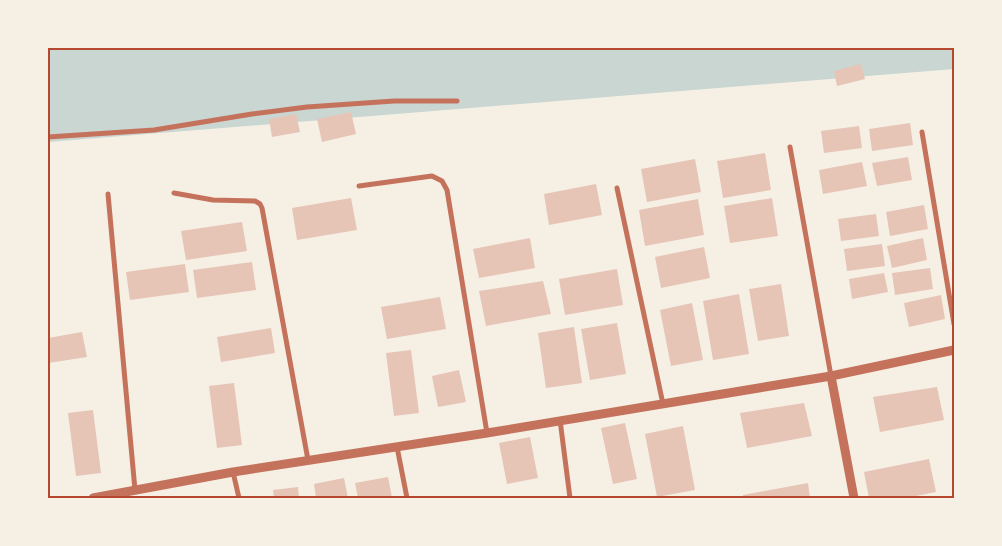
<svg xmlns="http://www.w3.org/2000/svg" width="1002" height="546" font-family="Lora,serif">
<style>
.water{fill:#c9d6d2}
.building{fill:#e6c5b7}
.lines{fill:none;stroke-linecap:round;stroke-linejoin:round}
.minor{stroke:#c5725c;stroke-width:5}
.tertiary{stroke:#c5725c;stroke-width:9}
.neatline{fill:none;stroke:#b5482f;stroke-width:2}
</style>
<rect width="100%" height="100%" fill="#f6efe4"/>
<path class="water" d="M48 48H954V69L48 142Z"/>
<g class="building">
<path d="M861 64 865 79 837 86 834 71Z"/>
<path d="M351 112 356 134 322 142 317 119Z"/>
<path d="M296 114 300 132 272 137 269 119Z"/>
<path d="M910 123 913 145 872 151 869 129Z"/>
<path d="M859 126 862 148 824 153 821 131Z"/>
<path d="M765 153 771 190 723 198 717 161Z"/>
<path d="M908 157 912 180 877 186 872 163Z"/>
<path d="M695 159 701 192 647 202 641 169Z"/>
<path d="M862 162 867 186 823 194 819 170Z"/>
<path d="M596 184 602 215 549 225 544 194Z"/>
<path d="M351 198 357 230 297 240 292 208Z"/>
<path d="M772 198 778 236 730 243 724 206Z"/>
<path d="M698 199 704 235 645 246 639 210Z"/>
<path d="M924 205 928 229 890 236 886 212Z"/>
<path d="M876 214 879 236 841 241 838 219Z"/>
<path d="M242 222 247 251 186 260 181 231Z"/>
<path d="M530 238 535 268 479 278 473 249Z"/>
<path d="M923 238 927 260 892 268 887 246Z"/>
<path d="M882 244 885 266 847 271 844 249Z"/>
<path d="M704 247 710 278 661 288 655 257Z"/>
<path d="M252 262 256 290 197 298 193 270Z"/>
<path d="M185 264 189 292 130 300 126 272Z"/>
<path d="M930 268 933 289 895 295 892 273Z"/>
<path d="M617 269 623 305 565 315 559 279Z"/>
<path d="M884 273 888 292 852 299 849 279Z"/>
<path d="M543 281 551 314 486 326 479 291Z"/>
<path d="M781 284 789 336 758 341 749 289Z"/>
<path d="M739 294 749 354 713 360 703 301Z"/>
<path d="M941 295 945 319 909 327 904 303Z"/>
<path d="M440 297 446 329 387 339 381 307Z"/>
<path d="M692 303 703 360 671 366 660 310Z"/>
<path d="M617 323 626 374 590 380 581 329Z"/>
<path d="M574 327 582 383 546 388 538 333Z"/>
<path d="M271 328 275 353 221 362 217 337Z"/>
<path d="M82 332 87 357 48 363V338Z"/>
<path d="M411 350 419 413 394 416 386 353Z"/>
<path d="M459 370 466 402 438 407 432 376Z"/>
<path d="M234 383 242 445 217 448 209 386Z"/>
<path d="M937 387 944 420 880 432 873 397Z"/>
<path d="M804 403 812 436 747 448 740 413Z"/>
<path d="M93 410 101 473 76 476 68 413Z"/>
<path d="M625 423 637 479 613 484 601 428Z"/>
<path d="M683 426 695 490 657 497 645 434Z"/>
<path d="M530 437 538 478 507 484 499 443Z"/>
<path d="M929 459 936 492 906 498H869L864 472Z"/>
<path d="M388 477 392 498H358L355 483Z"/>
<path d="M344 478 348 498H316L314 484Z"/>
<path d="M808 483 810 498H743V495Z"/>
<path d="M298 487 299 498H274L273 490Z"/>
</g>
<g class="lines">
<g class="minor">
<path d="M922 132 954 324"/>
<path d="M48 137 154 130 252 114 307 107 394 101H457"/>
<path d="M790 147 831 376"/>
<path d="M359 186 432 176 442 181 447 190 487 433"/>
<path d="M617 188 663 404"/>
<path d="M174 193 213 200 255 201 260 204 262 208 308 460"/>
<path d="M108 194 135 490"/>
<path d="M560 420 570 498"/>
<path d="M397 447 407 498"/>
<path d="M233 472 239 498"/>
</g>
<g class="tertiary">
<path d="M831 376 854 498"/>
<path d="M93 498 233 472 487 433 831 376 954 350"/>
</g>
</g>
<rect width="1002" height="546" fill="none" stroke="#f6efe4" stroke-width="98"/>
<rect x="49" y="49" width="904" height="448" class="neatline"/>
</svg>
